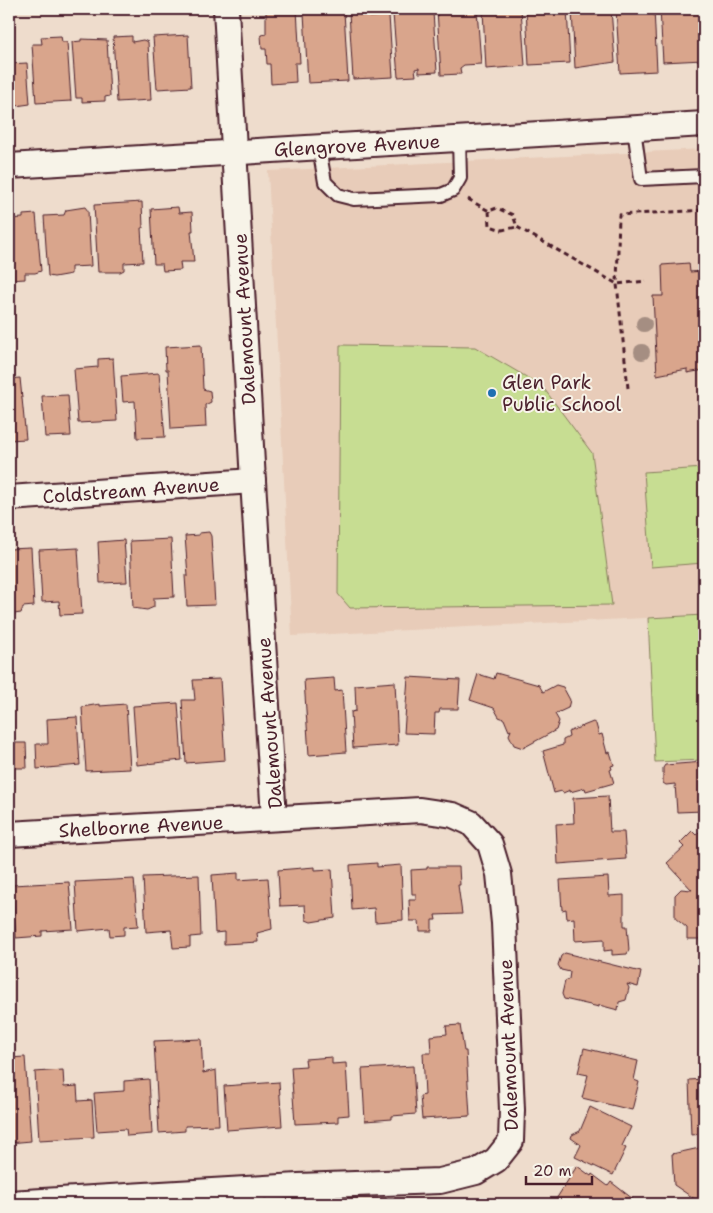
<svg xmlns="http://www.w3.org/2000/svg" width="713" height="1213" font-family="'Shantell Sans',sans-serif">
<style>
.built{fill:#e8ccb9}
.green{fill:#c7dd92;stroke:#887e5e}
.building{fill:#d9a58c;stroke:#4a1f2b}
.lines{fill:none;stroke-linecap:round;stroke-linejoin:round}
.lane-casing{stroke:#4a1f2b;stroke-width:16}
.street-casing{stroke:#4a1f2b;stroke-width:28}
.path{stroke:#4a1f2b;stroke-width:3;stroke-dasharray:5 4;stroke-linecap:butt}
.lane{stroke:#f7f3e8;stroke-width:12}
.street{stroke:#f7f3e8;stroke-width:24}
.tree{fill:#a58e82}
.poi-dot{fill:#1f6fb2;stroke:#f7f3e8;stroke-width:2}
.labels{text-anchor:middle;stroke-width:4;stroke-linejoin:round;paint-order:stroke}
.street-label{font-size:19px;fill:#4a1f2b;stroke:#f7f3e8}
.poi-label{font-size:19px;fill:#4a1f2b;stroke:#f7f3e8;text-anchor:start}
</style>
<rect width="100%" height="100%" fill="#eedccc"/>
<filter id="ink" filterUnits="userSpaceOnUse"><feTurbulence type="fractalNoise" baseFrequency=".02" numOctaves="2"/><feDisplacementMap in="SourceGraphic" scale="10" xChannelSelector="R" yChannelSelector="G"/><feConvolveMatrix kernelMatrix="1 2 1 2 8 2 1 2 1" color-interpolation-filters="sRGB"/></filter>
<g filter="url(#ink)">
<path class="built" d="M704 149V615L292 636 268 171Z"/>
<g class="green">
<path d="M340 345 475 347 542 386 592 453 612 605 350 608 338 594Z"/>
<path d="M704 468V563L651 567 644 472Z"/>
<path d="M704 615V760L655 762 648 618Z"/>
</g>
<g class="building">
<path d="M266 9H297L300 63H295L296 82 271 84 270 64H267L266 49H262L261 35 266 34Z"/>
<path d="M330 9 344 11 348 81 308 83 304 13 330 12Z"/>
<path d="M394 9H412V13L433 12 437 72 419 73V68L415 69 416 76 398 77 393 14Z"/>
<path d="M437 9H456V11L477 10 481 64 464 65 460 68 461 74 441 75Z"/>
<path d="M500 9H521L525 66 486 69 483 10Z"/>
<path d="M526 9H567L570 63 529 65Z"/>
<path d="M577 9H611L615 62 575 68 572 10Z"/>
<path d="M616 9H654L657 71 620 73Z"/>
<path d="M660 9H700L703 60 663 62Z"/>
<path d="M370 11V17L389 16 393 77 353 79 349 12Z"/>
<path d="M188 35 191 87 157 89 153 37Z"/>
<path d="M61 36 62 42H67L71 101 36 103 32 44H42L41 37Z"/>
<path d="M132 36V42L143 40 148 42 151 100 117 102 113 37Z"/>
<path d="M81 39 107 40 110 96 105 97V101L82 102V98H76L72 42 81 41Z"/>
<path d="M27 63 30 104 9 107V64Z"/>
<path d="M142 202 143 228H141L143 262 124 263V270L120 272H98L94 205Z"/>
<path d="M85 207 88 211 91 266 71 267V274L54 277 48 276 44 216 64 215 66 210Z"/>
<path d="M178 207 179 213 192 212 193 231H191L194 262H180L181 270 163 271 162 264H154L151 209Z"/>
<path d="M36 214 41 271 35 273H25V279L9 280V219L23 218V215Z"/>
<path d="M689 263 690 272 704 271V263V370L687 373V369L657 375 653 296H663L662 265Z"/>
<path d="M201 345 203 389 210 391 211 402 205 405 206 427 171 429 168 370H166L165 347Z"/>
<path d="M113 358 117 421 78 423 74 369 98 367V359Z"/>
<path d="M159 373 165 437 137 438 135 401 123 402 121 376Z"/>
<path d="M20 378 26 439 9 440V379Z"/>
<path d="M68 395 71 436 45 437 42 396Z"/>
<path d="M209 532 211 536 215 605 187 606 185 576H188L185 536 199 535V533Z"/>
<path d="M171 539 174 597 154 598V607L147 610 133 608 130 541Z"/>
<path d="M124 540 127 582 100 583 98 542Z"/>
<path d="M31 548 34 606 23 607 21 613 14 614 9 607V549Z"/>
<path d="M78 548 82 614 60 615 59 601 42 602 39 550Z"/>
<path d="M496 673 539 685 543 692 556 685 563 687 570 700 568 708 555 714 559 721 556 730 523 748 514 745 509 735 511 730 509 731 504 719 499 717 494 708 470 700 478 674 494 679Z"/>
<path d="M408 677 460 680 458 709H440L439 713H435L434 734 404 733Z"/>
<path d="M334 678 335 691 342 690 346 752 309 755 304 680Z"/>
<path d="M220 679 225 760 186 763 182 700H195L193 680Z"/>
<path d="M395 682 398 745 353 748 351 712 356 711 355 685Z"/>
<path d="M178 703 182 760 137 765 133 706Z"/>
<path d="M100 704V706L126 704 130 769 86 771 82 707Z"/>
<path d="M77 717 80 765 37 769 36 744H48L47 719Z"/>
<path d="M9 719H13L14 743H26L27 768H9Z"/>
<path d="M593 722 596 724 599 735 602 734 607 753 610 752 614 765 611 766 612 769 610 770 614 783 586 791 585 788 570 792V790L563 793 562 791 554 793 543 751 563 745V740L569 737 568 732Z"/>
<path d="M704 762V811L677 812 675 784 666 785 663 783V768L665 765Z"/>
<path d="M608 796 610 832H624L626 859 558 864 556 824 574 823 573 798Z"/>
<path d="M704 827V939H687V928L675 918V895L681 889 692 890 667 863 684 847 680 843 692 831 696 835Z"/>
<path d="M377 863V867L401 865 403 920 375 922 374 908 352 910 350 865Z"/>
<path d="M315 867V870L332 869 335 918 311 922 306 920 305 905 280 906 278 870Z"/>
<path d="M427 867H459L460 885H458L462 914 435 915 436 920H432V931H420L419 921H410L409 900H416V894H412L411 870 427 869Z"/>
<path d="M238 873V880L268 878 272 929 257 933 258 942 224 944V932L215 933 212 875Z"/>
<path d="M199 875 201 936 190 937V947L173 948 171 930 146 932 143 877Z"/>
<path d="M608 877 609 896 624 895V926H627L629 950 627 954 612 955V950L604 951V939L575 941 574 918 567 919 566 909 562 910 560 880Z"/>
<path d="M134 879 138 926 124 927V935L110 936 109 928 78 931 75 882Z"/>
<path d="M69 882 73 929 42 931V936L16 938 12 885Z"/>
<path d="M565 953 641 972 638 987 627 984 629 988 626 1000 619 1002 618 1010 599 1005V1007L564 999 562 994 565 981 569 979 570 972 561 970 558 965 561 956Z"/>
<path d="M460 1025 464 1051H466L470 1116 422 1119 420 1096 425 1095 423 1053H431L430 1036 447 1034 446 1026Z"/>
<path d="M201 1039 203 1073 216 1070 219 1125 185 1126V1131L159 1133 154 1041Z"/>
<path d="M584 1048 638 1061 634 1080 639 1082 632 1110 582 1098 588 1075 578 1073Z"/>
<path d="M25 1057 31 1141 9 1143V1058Z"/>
<path d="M332 1057V1064L346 1063 349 1115 338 1116V1122L295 1124 291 1067 306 1066 305 1059Z"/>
<path d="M413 1066 416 1114 392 1116V1119L365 1121 362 1069Z"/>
<path d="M63 1070 64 1087 77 1086 78 1101 92 1100 94 1137 39 1140 35 1072Z"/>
<path d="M149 1079 152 1134 127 1136 126 1129 97 1131 94 1093 124 1091V1081Z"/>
<path d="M704 1079V1134L691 1135 689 1080Z"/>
<path d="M279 1082 282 1126 227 1130 224 1086Z"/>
<path d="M590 1107 631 1127 622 1146 626 1148 613 1175 575 1157 581 1145 571 1138 572 1135 580 1131Z"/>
<path d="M704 1147V1204H702L674 1185 672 1154Z"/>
<path d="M577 1166 591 1176 592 1174 608 1186 611 1182 633 1199 629 1204H553Z"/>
</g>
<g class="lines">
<g class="lane-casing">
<g id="lane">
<path d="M634 129 641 179 704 176"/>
<path d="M319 148 325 182 338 195 354 199 441 195 453 190 460 178 459 139"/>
</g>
</g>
<g class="street-casing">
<g id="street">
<path d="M226 9 253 481 274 818"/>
<path d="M9 166 704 124"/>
<path d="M9 498 253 481"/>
<path d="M9 834 420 810 453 815 471 823 490 844 499 874 504 923 512 1110 511 1141 496 1160 476 1172 440 1181 298 1186 9 1203"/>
</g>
</g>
<g class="path">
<path d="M468 199 489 211 497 208 513 215 517 227 617 284 646 281"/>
<path d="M489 211 490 226 502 230 517 227"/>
<path d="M628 388 617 284 619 215 704 210"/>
</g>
<use href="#lane" class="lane"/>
<use href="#street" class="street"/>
</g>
<g class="tree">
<circle cx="644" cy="324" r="8"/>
<circle cx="642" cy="352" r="8"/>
</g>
</g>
<circle class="poi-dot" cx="492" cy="393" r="5"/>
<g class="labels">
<g class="street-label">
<text transform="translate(357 145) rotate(-3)" y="7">Glengrove Avenue</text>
<text transform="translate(244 319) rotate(-93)" y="7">Dalemount Avenue</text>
<text transform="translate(131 490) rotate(-4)" y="7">Coldstream Avenue</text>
<text transform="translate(269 723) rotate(-94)" y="7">Dalemount Avenue</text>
<text transform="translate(141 826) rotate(-3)" y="7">Shelborne Avenue</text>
<text transform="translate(508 1045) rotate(-92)" y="7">Dalemount Avenue</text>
</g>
<g class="poi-label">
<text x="502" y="389">Glen Park<tspan x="502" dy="22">Public School</tspan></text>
</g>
</g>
<rect width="713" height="1213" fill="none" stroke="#f7f3e8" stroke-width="30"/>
<rect x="15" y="15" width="683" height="1183" fill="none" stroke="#4a1f2b" stroke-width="2" filter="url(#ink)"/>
<path d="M526 1176v8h66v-8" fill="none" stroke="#4a1f2b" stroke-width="2.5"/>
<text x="533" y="1176" font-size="15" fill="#4a1f2b" stroke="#f7f3e8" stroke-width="4" paint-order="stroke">20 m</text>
</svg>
